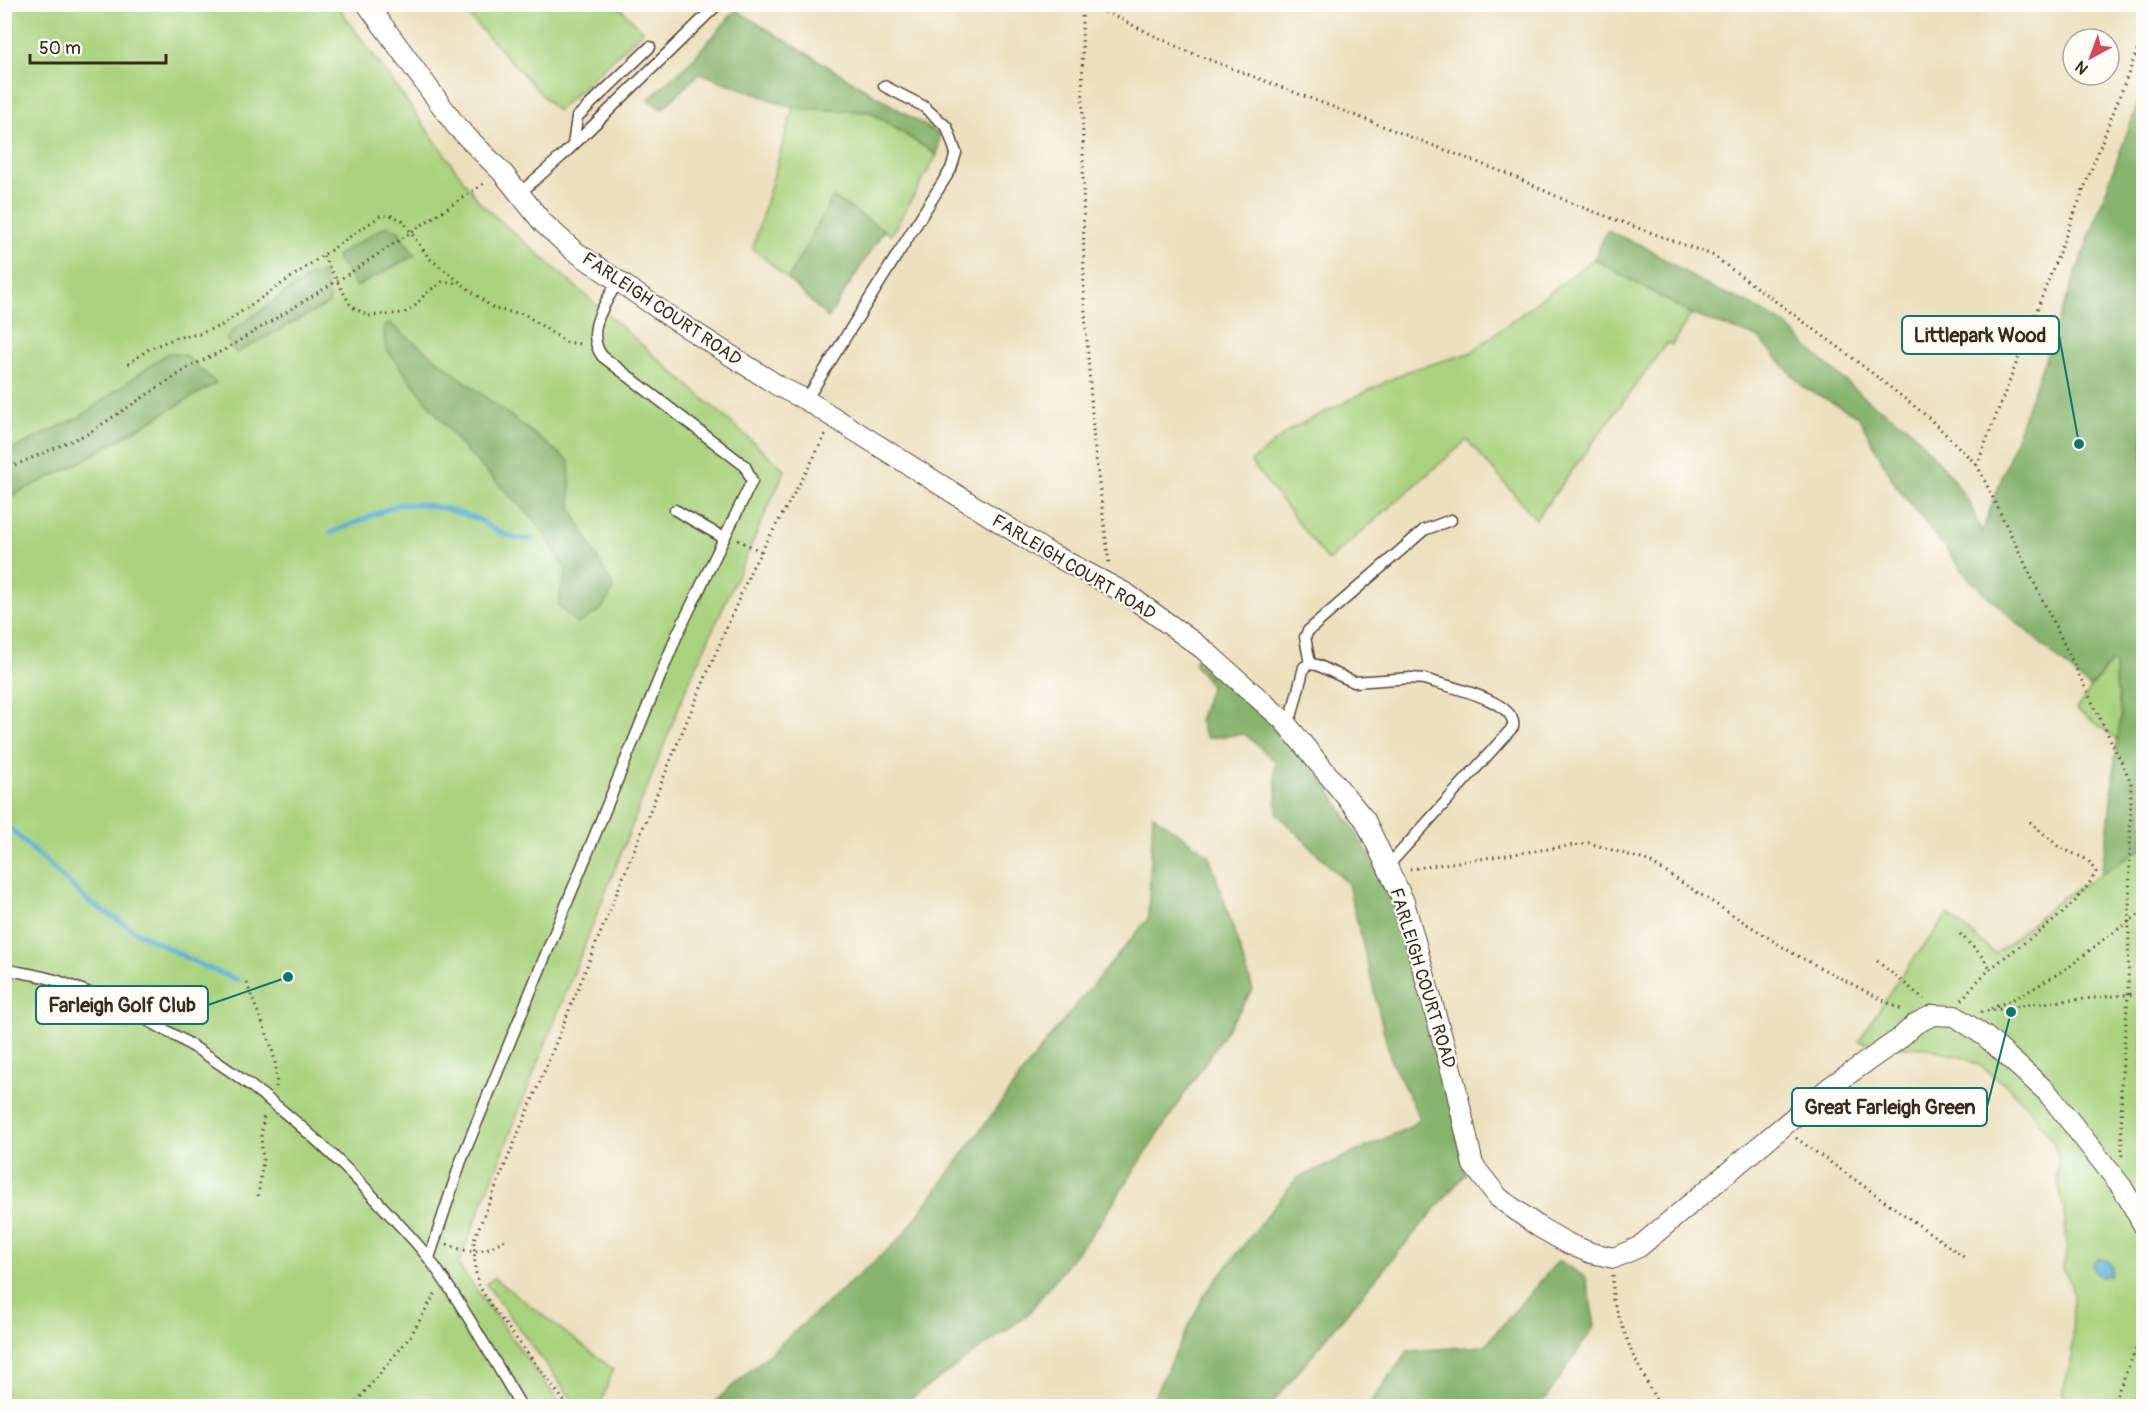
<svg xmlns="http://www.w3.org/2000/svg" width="2148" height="1411" font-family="Pangolin,sans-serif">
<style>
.green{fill:#a9d27e;stroke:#727e4e;stroke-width:1.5}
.forest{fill:#86b46d;stroke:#606f46;stroke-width:1.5}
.water{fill:#59aed5;stroke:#4a6c7a;stroke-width:1.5}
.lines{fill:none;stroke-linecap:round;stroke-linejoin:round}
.stream{stroke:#59aed5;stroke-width:5}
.service-casing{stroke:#564536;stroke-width:13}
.minor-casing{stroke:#564536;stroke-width:22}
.tertiary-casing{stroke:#564536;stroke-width:26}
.path{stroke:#564536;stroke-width:3;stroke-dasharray:1.5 4.5;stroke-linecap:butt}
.service{stroke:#fff;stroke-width:10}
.minor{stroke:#fff;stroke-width:20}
.tertiary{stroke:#fff;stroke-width:24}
.labels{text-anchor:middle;stroke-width:4.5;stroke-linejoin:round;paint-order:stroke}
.street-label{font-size:18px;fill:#3b2a1e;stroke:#fdfcf7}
.leader{fill:none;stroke:#0f766e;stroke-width:2}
.callout-dot{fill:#0f766e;stroke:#fdfcf7;stroke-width:2}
.callout{fill:#fdfcf7;stroke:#0f766e;stroke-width:2}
.callout-label{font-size:20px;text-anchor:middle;font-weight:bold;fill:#3b2a1e}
</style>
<rect width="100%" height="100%" fill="#fdfcf7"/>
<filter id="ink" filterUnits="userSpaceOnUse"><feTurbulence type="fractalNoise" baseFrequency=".0167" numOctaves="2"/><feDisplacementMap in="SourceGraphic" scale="12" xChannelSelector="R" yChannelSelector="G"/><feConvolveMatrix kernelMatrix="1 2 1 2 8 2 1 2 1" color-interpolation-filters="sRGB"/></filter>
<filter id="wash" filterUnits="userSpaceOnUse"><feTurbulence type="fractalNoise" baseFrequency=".008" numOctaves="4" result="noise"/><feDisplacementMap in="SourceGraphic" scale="24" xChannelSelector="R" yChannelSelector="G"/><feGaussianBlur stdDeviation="1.35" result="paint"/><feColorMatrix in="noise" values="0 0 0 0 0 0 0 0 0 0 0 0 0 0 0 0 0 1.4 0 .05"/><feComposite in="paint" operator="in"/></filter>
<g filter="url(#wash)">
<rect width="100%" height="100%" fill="#ecdfbd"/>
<g class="green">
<path d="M5 5H337L480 203 785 470 686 689 458 1265 562 1406H5Z"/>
<path d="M478 5H617L643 31 557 111 466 13Z"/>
<path d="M793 108 870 112 937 155 891 235 833 198 788 279 753 248Z"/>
<path d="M1594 259 1691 314 1672 345 1667 343 1536 519 1467 440 1328 561 1251 462 1291 429 1408 371 1470 353Z"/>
<path d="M2143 646V1406H2062L2063 1390 2072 1358 2073 1296 2071 1285 2063 1268 2067 1246 2064 1211 2057 1176 2058 1157 2052 1140 2034 1114 2009 1087 1977 1064 1964 1058 1929 1048 1897 1047 1887 1049 1859 1041 1898 980 1948 914 1996 954 2060 899 2101 874 2108 831 2117 739 2076 709 2111 662Z"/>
<path d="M494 1278 613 1369 600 1406H577L486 1284Z"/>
</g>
<g class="forest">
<path d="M736 10 940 135 937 155 870 112 793 108 700 73 662 109 648 100 690 62Z"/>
<path d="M2143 89V848L2101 874 2108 831 2117 741 2121 716 2115 679V665L2111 662 2090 688 1970 580 1895 484 1858 416 1803 387 1759 338 1691 314 1594 259 1607 231 1643 246 1707 286 1746 302 1786 325 1817 356 1867 400 1910 429 1947 471 1969 502 1982 532Z"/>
<path d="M833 197 884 230 828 318 788 279Z"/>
<path d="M386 226 397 230 415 255 356 287 336 256Z"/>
<path d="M323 273 330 303 236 353 226 339 232 331 311 275Z"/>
<path d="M389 323 569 461 571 508 614 589 601 610 577 624 558 605 566 570 540 526 464 449 386 349 383 328Z"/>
<path d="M168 353 185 355 216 383 75 465 5 499V453L81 416Z"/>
<path d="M1199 653 1272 720 1326 784 1370 856 1401 917 1449 1090 1465 1174 1356 1302 1270 1406H1149L1205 1294 1296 1179 1410 1127 1420 1118 1391 1061 1348 884 1277 814 1275 761 1245 734 1207 738 1199 721 1211 685 1194 664Z"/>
<path d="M1153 815 1209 855 1253 990 1097 1227 1026 1316 900 1406H710L901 1238 1048 1039 1148 919Z"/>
<path d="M1559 1260 1586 1278 1595 1325 1541 1406H1368L1408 1351 1484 1346Z"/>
</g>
<path class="water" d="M2098 1259 2108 1261 2112 1267 2110 1276 2100 1277 2094 1271 2093 1263Z"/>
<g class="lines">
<g class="stream">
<path d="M331 533 397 505 419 504 447 509 478 519 497 531 516 539H532"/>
<path d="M4 823 89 902 137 932 203 966 238 980"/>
</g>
</g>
</g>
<g filter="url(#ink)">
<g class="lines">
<g class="service-casing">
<g id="service">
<path d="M573 145 577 117 650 47"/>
<path d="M520 193 563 155 718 4"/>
<path d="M806 400 951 169 956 153 947 127 923 106 884 86"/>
<path d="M675 510 724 538"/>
<path d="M1310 664 1305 637 1308 631 1424 530 1451 520"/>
<path d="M1287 725 1292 714 1304 667 1310 664 1317 665 1354 682 1411 678 1424 679C1445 686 1518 700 1513 727L1387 867"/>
<path d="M4 969C22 973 41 975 58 981 183 1025 293 1108 382 1206 398 1224 416 1241 430 1260 464 1307 492 1357 521 1406"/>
<path d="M429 1258 461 1161 677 635 752 481 745 466 602 356C584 331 605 304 618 281"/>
</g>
</g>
<g class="minor-casing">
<path id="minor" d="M367 4 457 127 502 172 543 223 573 250 672 318 780 387 806 400 1044 550 1127 594 1203 649 1283 720 1365 820 1404 902 1455 1084 1473 1165 1499 1198 1539 1227 1569 1244 1591 1253 1614 1258 1639 1247 1830 1087 1899 1039 1915 1024 1933 1015 1955 1016 1986 1037 2047 1092 2122 1187 2144 1226"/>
</g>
<g class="tertiary-casing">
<path id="tertiary" d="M2142 1406 2144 1404"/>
</g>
<g class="path">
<path d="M1082 4 1084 299 1094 442 1109 564"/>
<path d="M1089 4 1184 50 1513 176 1573 204 1712 255 1841 349 1927 416 1977 465"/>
<path d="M323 256 351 306 368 316 404 313 414 307 426 293 442 282 457 283"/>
<path d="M128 364 149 349 175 338 199 334 222 325 380 216 390 215 402 220 429 258 494 309 524 314 566 342 581 344"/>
<path d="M4 470 87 434 191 366 224 350 350 273 486 182"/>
<path d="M738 540 762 552"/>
<path d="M1410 869 1589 843 1648 861 1794 954 1904 1011"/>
<path d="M1960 934 1980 954 1991 969"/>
<path d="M1877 961 1924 999"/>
<path d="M247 983C257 1018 280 1049 276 1087"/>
<path d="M1962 1000C1993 955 2049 934 2083 892 2088 886 2092 879 2096 872L2088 860 2059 847 2029 821"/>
<path d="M1991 1009 2024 994 2069 967 2103 940 2144 911"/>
<path d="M1981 1012 2033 1004 2144 993"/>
<path d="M1796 1138 1964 1257"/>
<path d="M2122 1156 2121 1086 2128 995 2131 782 1977 465 2144 33"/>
<path d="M258 1196 263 1161 261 1137 264 1115"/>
<path d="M447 1244C472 1255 482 1254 505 1239"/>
<path d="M1613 1275V1300L1632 1353 1659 1406"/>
<path d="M353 1406 410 1337 436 1292"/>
<path d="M568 1406 492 1307 479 1286 475 1269 474 1239 546 1067 678 742 752 568 809 467 826 433"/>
<path d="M2048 1406H2076"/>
<path d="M2112 1406 2144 1330"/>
</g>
<use href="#service" class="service"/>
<use href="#minor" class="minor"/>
<use href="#tertiary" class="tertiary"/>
</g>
</g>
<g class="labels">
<g class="street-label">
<text transform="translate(662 309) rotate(34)" y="6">FARLEIGH COURT ROAD</text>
<text transform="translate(1074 567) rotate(31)" y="6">FARLEIGH COURT ROAD</text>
<text transform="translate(1423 978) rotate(73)" y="6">FARLEIGH COURT ROAD</text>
</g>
</g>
<path class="leader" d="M2079 444L2059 335M288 977L208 1005M2011 1012L1987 1107"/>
<g class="callout-dot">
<circle cx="2079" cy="444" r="6"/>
<circle cx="288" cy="977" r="6"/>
<circle cx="2011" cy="1012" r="6"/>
</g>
<g class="callout">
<rect x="1902" y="316" width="157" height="38" rx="6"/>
<rect x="36" y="986" width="172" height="38" rx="6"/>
<rect x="1792" y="1088" width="195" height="38" rx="6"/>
</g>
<g class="callout-label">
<text x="1980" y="342">Littlepark Wood</text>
<text x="122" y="1012">Farleigh Golf Club</text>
<text x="1890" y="1114">Great Farleigh Green</text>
</g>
<rect width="2148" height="1411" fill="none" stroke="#fdfcf7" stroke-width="24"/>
<g transform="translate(2091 57) rotate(221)"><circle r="28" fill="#fdfcf7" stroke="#afa8a0" stroke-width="1.5"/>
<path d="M0-4.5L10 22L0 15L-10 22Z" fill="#d1495b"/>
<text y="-9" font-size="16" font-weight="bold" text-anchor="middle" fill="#3b2a1e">N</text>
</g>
<path d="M30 54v9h136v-9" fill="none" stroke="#3b2a1e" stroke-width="3"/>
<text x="39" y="54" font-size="18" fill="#3b2a1e" stroke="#fdfcf7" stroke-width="4.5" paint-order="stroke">50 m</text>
</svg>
